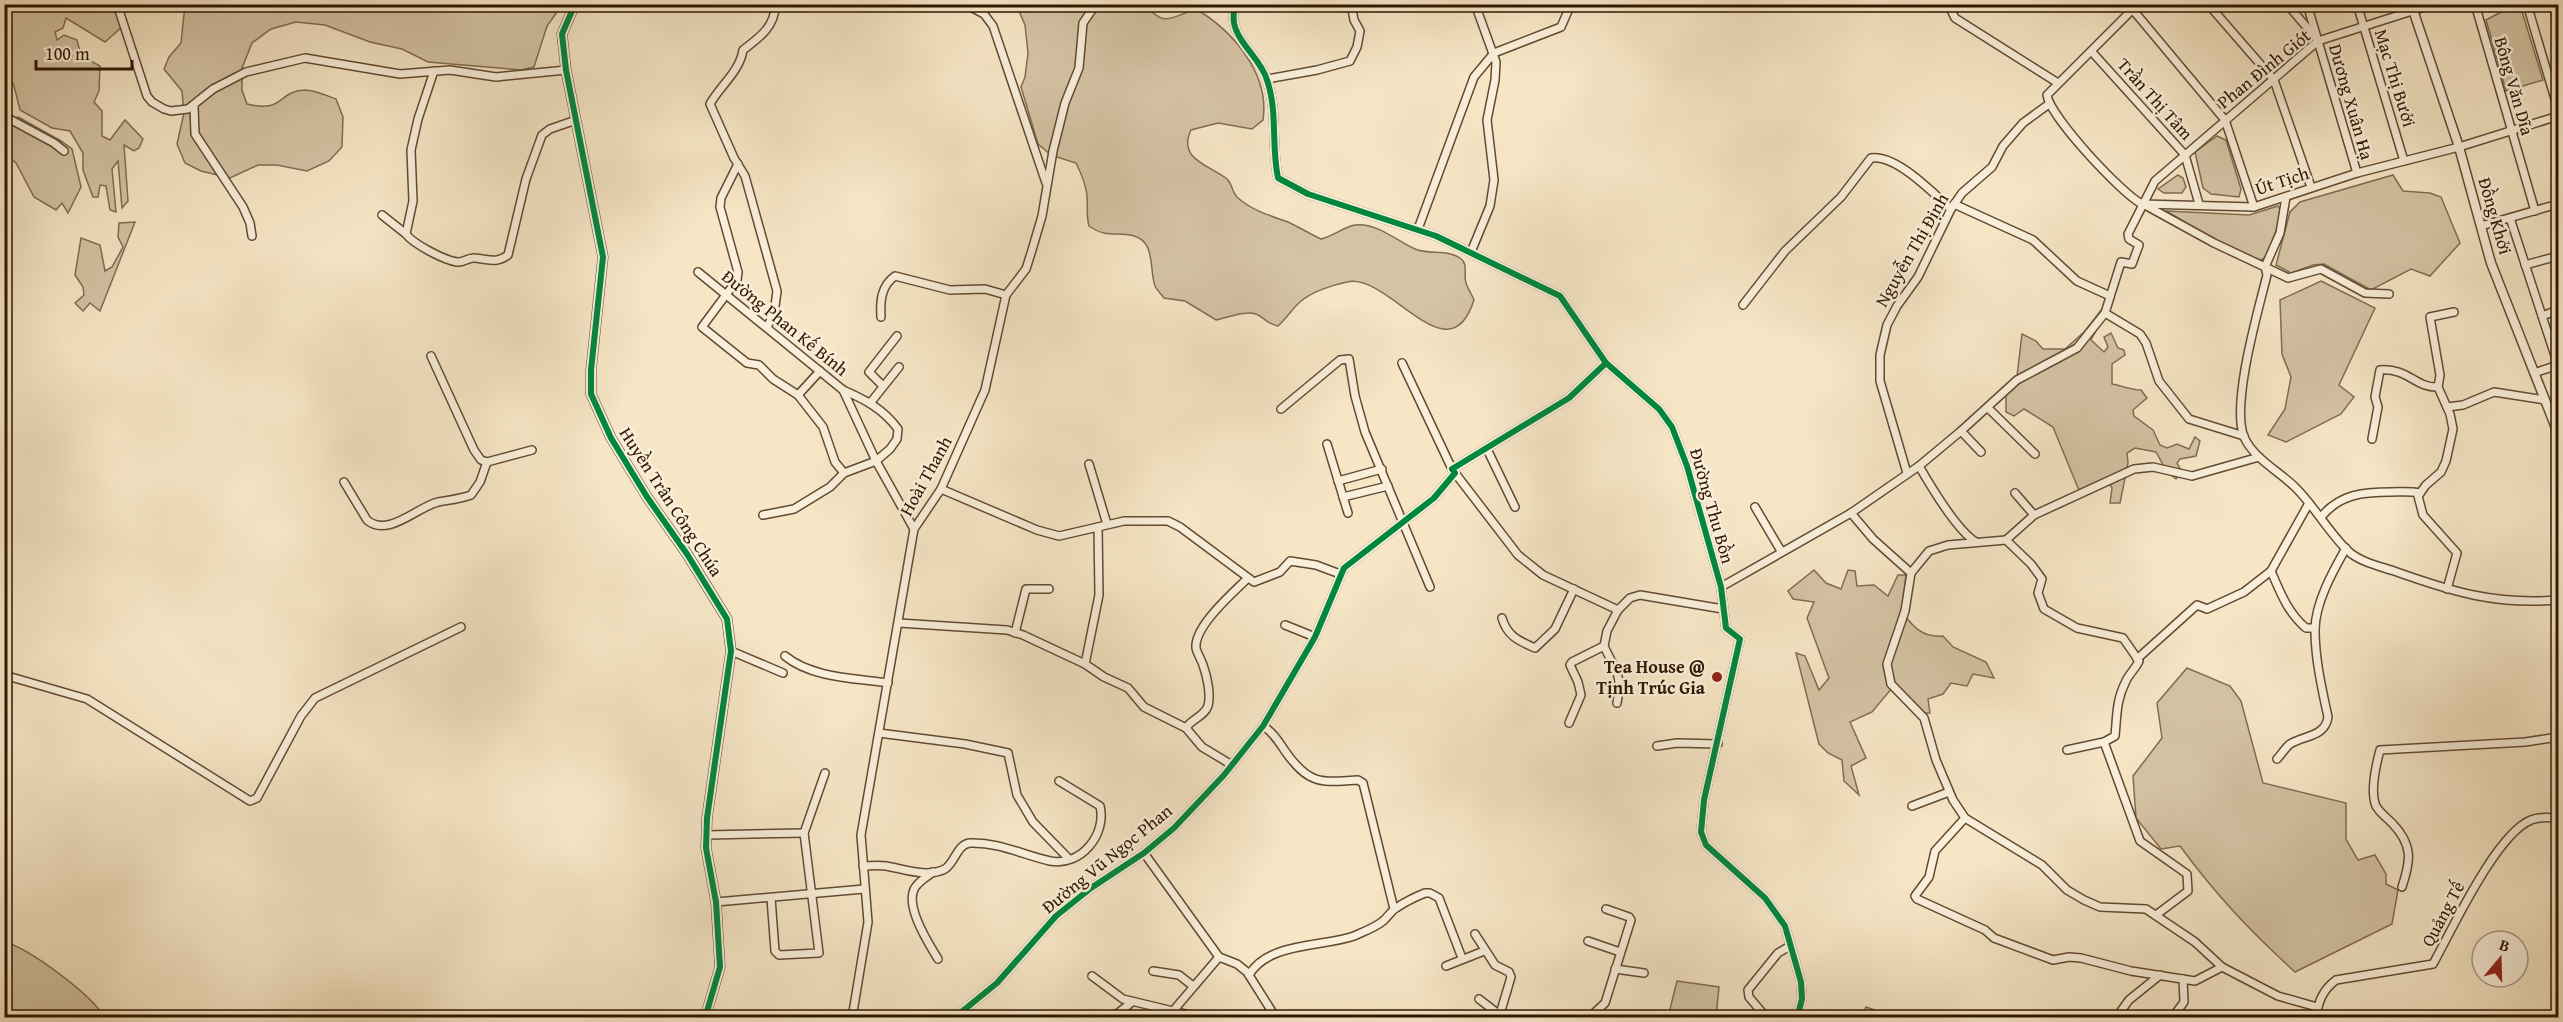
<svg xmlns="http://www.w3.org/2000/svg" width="2563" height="1022" font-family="'Gentium Book Plus',serif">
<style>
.green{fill:#d4c3a4;stroke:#826c52;stroke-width:1.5}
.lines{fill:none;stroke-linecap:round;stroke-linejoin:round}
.minor-casing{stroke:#624a32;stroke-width:10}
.tertiary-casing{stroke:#624a32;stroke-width:11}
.minor{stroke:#f9efda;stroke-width:7}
.tertiary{stroke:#f9efda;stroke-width:8}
.cycleway-casing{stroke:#f9efda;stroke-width:10}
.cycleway{stroke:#00873e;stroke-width:6}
.poi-dot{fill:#8f2418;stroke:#f9efda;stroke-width:2}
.labels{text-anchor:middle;stroke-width:5;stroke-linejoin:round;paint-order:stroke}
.street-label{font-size:18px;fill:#301600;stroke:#f9efda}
.poi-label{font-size:18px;font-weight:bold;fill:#301600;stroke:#f9efda;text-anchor:end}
</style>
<rect width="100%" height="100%" fill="#f6e6c6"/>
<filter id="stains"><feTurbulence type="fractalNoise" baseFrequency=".00333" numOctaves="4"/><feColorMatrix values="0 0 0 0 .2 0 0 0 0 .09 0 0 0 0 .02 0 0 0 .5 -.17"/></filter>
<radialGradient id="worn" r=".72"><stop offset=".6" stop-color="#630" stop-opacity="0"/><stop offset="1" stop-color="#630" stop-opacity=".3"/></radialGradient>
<g class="green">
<path d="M12 4 113 5 123 26 105 42 66 18 63 28 55 32 57 40 64 35 77 40 81 56 100 66 99 91 94 102 102 111V136L110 140 125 120 143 139 139 148 134 151 124 145 128 201 122 208 118 161 112 169 116 212 110 210 106 186 100 185 98 197H93L83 170V153L70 131 52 128 20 110 14 86 5 67 4 8Z"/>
<path d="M185 5H562L547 26 534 67 521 70 428 62 402 49 370 42 325 25 296 22 271 29 252 43 242 68V90L247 104C284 113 277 92 304 90 313 89 327 96 336 99L343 117 342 147 329 161 307 171 277 165H258L230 178 201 171 185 163 177 144 184 113 182 91 164 69 169 57 181 43Z"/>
<path d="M983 5H1146C1164 29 1173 16 1196 9 1233 31 1270 74 1263 120L1252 129 1218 123 1191 130C1177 160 1210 165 1227 179 1233 185 1232 193 1238 198 1253 211 1271 216 1288 222 1299 227 1310 234 1321 239 1334 236 1343 227 1355 225 1376 222 1397 241 1415 249 1429 255 1447 249 1460 258 1469 264 1463 275 1466 283 1468 289 1472 295 1474 300 1449 379 1389 272 1347 282 1332 285 1311 292 1300 302 1292 309 1286 319 1278 326 1268 324 1267 320 1258 315 1249 309 1226 318 1216 320L1185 301 1164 298C1161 294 1157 290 1155 286 1149 270 1156 242 1134 236 1116 231 1108 239 1089 226 1086 216 1088 207 1087 196 1086 184 1081 173 1076 163L1051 155 1038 144 1021 87 1025 77 1028 53 1025 25 1019 11C1006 6 995 11 983 5Z"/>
<path d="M2499 5H2520L2543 80 2506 91 2486 20 2501 12Z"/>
<path d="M18 117 61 141 72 149 81 187 68 213 62 203 56 210 34 197 16 163 6 154 4 122Z"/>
<path d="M2217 136 2226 140 2241 189 2239 197 2211 194 2203 188 2195 152Z"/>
<path d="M2178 175 2183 178 2186 187 2182 193H2164L2158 189Z"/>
<path d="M2393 175 2403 191 2430 193 2441 197 2460 243 2430 276 2411 269 2371 290 2324 264 2313 265 2291 273 2276 265 2290 212 2300 202Z"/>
<path d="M2278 206 2282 213 2267 257 2258 261 2213 239 2166 211 2249 215Z"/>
<path d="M135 222 100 311 90 303 83 311 75 303 84 295 83 287 75 275 81 238 100 245 105 271 112 267 123 247 118 237 119 223Z"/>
<path d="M2321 281 2375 308 2339 385 2354 397 2341 414 2286 442 2268 435 2285 409 2291 377 2282 354 2280 300Z"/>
<path d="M2102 309 2106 312 2091 340 2104 352 2108 347 2104 337 2111 333 2118 348 2124 350 2125 355 2112 364V384C2123 386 2131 390 2141 390L2147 398 2133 410 2134 416 2153 430 2160 445 2167 448 2177 444 2189 449 2195 437 2200 441 2196 456 2180 459 2177 463 2182 472 2176 479 2167 472 2156 452 2135 448 2127 453 2128 463 2120 503H2110L2112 488 2108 481 2083 495 2078 488 2053 427 2024 409 2014 416 2006 412V394L2024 379 2017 376 2022 334 2036 341 2043 349H2065L2084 332Z"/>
<path d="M1814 570 1826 583 1841 589 1848 570 1855 571 1857 586 1874 585 1888 596 1898 575H1906L1902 612C1913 627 1923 638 1943 636L1953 647 1986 662 1994 678 1973 674 1967 686 1951 683 1943 694 1928 699 1930 713H1919L1892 688 1872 712 1850 722 1866 758 1851 766 1859 795 1844 781 1842 760 1828 753 1819 744 1796 653 1805 656 1819 690 1829 678 1807 618 1814 602 1793 599 1788 591Z"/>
<path d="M2187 668 2230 686 2241 701 2263 783 2346 803V839L2358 860 2375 855 2386 874V884L2398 890 2392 924 2295 972C2250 931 2216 895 2180 846L2161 849 2136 818 2133 776 2162 738 2157 703Z"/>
<path d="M5 942C30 949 92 995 104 1017H5Z"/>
<path d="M1677 981 1719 987 1716 1017H1668Z"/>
<path d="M1866 1007 1894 1017H1862Z"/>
</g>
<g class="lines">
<g class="minor-casing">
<g id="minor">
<path d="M117 4 147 96 152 102 164 109 171 111 188 109 213 89 246 72 305 58 400 74 450 70 496 77 566 70"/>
<path d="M965 4 984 14 993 26 1046 183"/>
<path d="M1234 4C1234 11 1233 17 1234 23 1238 44 1261 59 1267 80 1278 112 1271 145 1278 178L1308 194 1436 236 1560 296 1606 363 1659 409 1672 427 1687 466 1721 587 1726 628 1740 639 1704 800 1701 832 1706 845 1765 898 1785 926 1801 982 1802 999 1797 1018"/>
<path d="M1948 4 1955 18 2058 83"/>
<path d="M2138 4 2047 95C2050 117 2122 194 2142 204L2254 207 2357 173 2459 147 2558 116"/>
<path d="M2208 4 2274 80 2311 187"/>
<path d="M2287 4 2315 37"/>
<path d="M2307 4 2357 173"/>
<path d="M2357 4 2404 161"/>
<path d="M2475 4 2535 211"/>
<path d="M2527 4 2558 109"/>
<path d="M2553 4 2558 25"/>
<path d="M2133 10 2225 120 2254 207"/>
<path d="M2092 52 2185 155 2199 204"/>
<path d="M434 71 418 119 411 150 413 201 406 234C413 244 444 260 457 262 464 263 468 257 475 258 488 259 496 264 508 255L526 179 542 135 550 129 576 120"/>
<path d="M1267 79 1317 70 1350 61 1357 47 1360 31 1354 20 1351 4"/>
<path d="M194 106 195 134 243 207 250 223 252 236"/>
<path d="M4 116 54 143 64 151"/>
<path d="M738 164 721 198 720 207 738 272 737 280 702 327 747 363 759 365 773 379 798 395 823 427 835 462 844 473"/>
<path d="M2286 197 2280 233 2265 267 2288 278 2321 269 2365 293 2389 294"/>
<path d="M1954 204 2033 240 2077 281 2110 296"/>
<path d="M2145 205 2214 243 2265 267 2267 275C2258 311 2231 404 2244 437 2254 459 2279 471 2296 488 2314 506 2330 534 2348 551 2360 562 2379 566 2394 571 2453 592 2495 605 2558 600"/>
<path d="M382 215 406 234"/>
<path d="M2510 218 2558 365"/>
<path d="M2481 226 2558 204"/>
<path d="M1418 229 1474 77 1494 53 1561 27 1571 4"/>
<path d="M1471 252 1490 206 1494 180 1487 120 1495 80 1496 62 1475 4"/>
<path d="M2525 265 2558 256"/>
<path d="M698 272 843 390 876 461 914 529"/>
<path d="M1743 305 1785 251 1841 197 1871 158C1896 154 1933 193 1951 209"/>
<path d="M2105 313 2140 334 2146 343 2159 381 2189 419 2244 436"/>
<path d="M2542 316 2558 310"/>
<path d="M881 317C880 301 881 286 895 276L950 290 985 289 1006 295"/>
<path d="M767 327 774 314 777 291 745 176 734 158 710 104C720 86 740 71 743 50 759 38 776 26 775 4"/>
<path d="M431 356 474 450 481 460 487 462 532 450"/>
<path d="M1402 363 1452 469"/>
<path d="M2534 373 2558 365"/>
<path d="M883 386 869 372 897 336"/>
<path d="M798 395 820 371"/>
<path d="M871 402 899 367"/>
<path d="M2447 407 2463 405 2494 392 2545 400"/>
<path d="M1988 408 2035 454"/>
<path d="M1281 409 1340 360 1349 359 1355 396 1365 432 1430 587"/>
<path d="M1961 431 2017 380 2077 348 2105 313 2121 262 2132 264 2139 245 2129 239 2128 234 2155 181 2318 41 2434 4"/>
<path d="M2372 439 2378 407 2375 397 2380 370C2409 368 2415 388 2438 387"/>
<path d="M1327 444 1348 513"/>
<path d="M1487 449 1515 507"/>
<path d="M1089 464 1107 524"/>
<path d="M1919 466C1930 485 1957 531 1976 542"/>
<path d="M1455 473 1518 555 1543 575 1618 610 1607 631 1604 646C1615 671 1623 673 1617 703"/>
<path d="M1907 473 1880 381V355L1887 325 1897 306 1918 277 1951 209 1962 193 1992 167 2003 146 2023 123 2049 104"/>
<path d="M1338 481 1382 469"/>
<path d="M344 482 367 520C388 538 417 507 438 502 449 500 460 499 471 495L480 482 487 462"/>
<path d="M941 489 1037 530 1059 536 1124 521H1168L1180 527 1254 582 1280 572 1290 561 1316 565 1340 574"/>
<path d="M2015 493 2034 515"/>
<path d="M1343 497 1388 486"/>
<path d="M1755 507 1781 551"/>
<path d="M1851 513 1873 539 1911 573"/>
<path d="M763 515 794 509 830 487 844 473 876 461 890 449 897 439 898 429C883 409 866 400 843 390"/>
<path d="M2321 517C2340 494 2363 492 2391 492 2401 492 2410 491 2420 493"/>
<path d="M2006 540 1948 545 1929 551 1911 573 1905 611 1887 664 1891 684 1924 718 1936 760 1953 800 1965 818 2042 865 2067 890 2084 900 2100 907 2146 909 2195 942 2222 967 2278 996 2317 1007"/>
<path d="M2271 571C2280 592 2288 613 2306 628H2315"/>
<path d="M1721 587 1851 513 1919 466 1961 431 1981 452"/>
<path d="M2447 589 2457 553 2423 515 2418 496 2426 485 2441 472 2446 461 2453 429 2450 414 2438 387 2440 375 2430 317 2454 312"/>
<path d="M1618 610 1630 598 1640 595 1723 609"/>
<path d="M1502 618C1507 636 1519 641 1535 648L1555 629 1574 589"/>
<path d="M899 623 1007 630 1023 635 1085 664 1104 677 1128 688 1144 707 1186 728 1202 747 1232 765"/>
<path d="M1285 625 1315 637"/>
<path d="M1015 633 1026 589H1049"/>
<path d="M731 651 783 673"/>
<path d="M785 656C812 678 854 678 888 683"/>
<path d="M2137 659 2197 605 2207 609 2244 592 2271 571 2309 503"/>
<path d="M1085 664 1099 595 1098 527"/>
<path d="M4 675 87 699 250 801 257 798 301 716 315 698 461 627"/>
<path d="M1569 723 1581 695 1578 682 1570 665 1572 662 1604 646"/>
<path d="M1263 726C1273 732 1279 742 1285 751 1308 784 1320 783 1358 780L1363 783 1394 909"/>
<path d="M1186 728C1191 719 1204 717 1208 706 1211 694 1207 676 1203 665 1201 659 1197 653 1196 648 1194 626 1234 592 1248 578"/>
<path d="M879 733 965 744 1008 753 1017 795 1033 822 1069 859"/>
<path d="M2104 742 2140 841 2187 874 2188 891 2156 915"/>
<path d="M1657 746 1677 743 1718 744"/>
<path d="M2067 750 2104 742 2115 736C2117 716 2116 700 2126 681 2129 674 2136 668 2139 661L2123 638 2077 628 2044 609 2038 593 2042 579 2031 564 2006 540 2034 515 2134 469 2153 467 2192 476 2259 457"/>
<path d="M2277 759C2281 755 2285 748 2290 744 2305 735 2325 737 2328 717 2322 689 2315 659 2315 630 2315 603 2333 571 2346 548"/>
<path d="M1912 806 1949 792"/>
<path d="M1965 818 1935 851 1929 877 1915 896 1917 899 1985 930 1994 938 2053 960 2069 957 2081 958 2131 971 2195 981 2222 967"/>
<path d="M707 835 804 833"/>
<path d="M1144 853 1219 957 1237 964 1247 972 1276 1018"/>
<path d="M863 866C870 866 878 865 886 866 904 869 927 878 945 869 955 863 957 844 970 843 999 842 1023 855 1050 861 1081 867 1107 834 1100 806L1059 781"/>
<path d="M933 872C928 876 922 879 918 884 900 900 929 944 938 959"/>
<path d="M2402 887C2411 860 2413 845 2392 823 2386 817 2380 813 2376 806 2370 792 2376 765 2380 750L2525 742 2558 737"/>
<path d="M771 898 775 951 779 955 819 953 804 833 825 773"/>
<path d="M716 902 864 889"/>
<path d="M1475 934 1495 965 1509 972 1511 977 1500 1014"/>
<path d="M1588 941 1620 952"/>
<path d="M1446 966 1484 951"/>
<path d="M1615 969 1644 973"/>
<path d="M1153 971 1179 975 1193 986"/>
<path d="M1249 975C1268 942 1323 947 1354 936 1363 932 1376 927 1383 921 1388 917 1391 911 1396 908 1405 902 1415 897 1425 893H1430L1439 898 1462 958"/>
<path d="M1092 976 1123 999 1173 1011 1219 957"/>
<path d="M1479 999 1501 1016"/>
<path d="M1173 1011 1203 1018"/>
<path d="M1765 1016 1749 997 1748 990 1778 953 1790 946"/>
<path d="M852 1018 868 922 861 835 914 529 941 489 985 390 1006 295 1026 269 1032 250 1042 216 1053 151 1065 103 1079 68 1083 23 1096 4"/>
<path d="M954 1018 997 983 1056 916 1091 888 1144 853 1174 828 1224 775 1263 726 1315 637 1344 568 1434 498 1455 473 1452 469 1569 398 1606 363"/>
<path d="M1112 1018 1132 1002"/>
<path d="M1589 1018 1605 1003 1631 920 1629 917 1606 909"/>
<path d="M2116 1018 2129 1000 2160 975"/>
<path d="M2172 1018 2184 1002 2183 979"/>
<path d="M2317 1018C2317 1002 2324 989 2336 980L2433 964C2452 930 2496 834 2531 820 2540 816 2549 818 2558 818"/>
</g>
</g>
<g class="tertiary-casing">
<g id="tertiary">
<path d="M575 4 562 34 566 70 603 257 591 370V394L611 438 647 497 687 554 727 619 731 651 707 818 706 848 716 902 720 967 705 1018"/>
<path d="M2411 4 2459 147 2491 263 2558 433"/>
</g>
</g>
<use href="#minor" class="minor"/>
<use href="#tertiary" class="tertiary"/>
<g class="cycleway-casing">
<g id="cycleway">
<path d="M575 4 562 34 566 70 603 257 591 370V394L611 438 647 497 687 554 727 619 731 651 707 818 706 848 716 902 720 967 705 1018"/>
<path d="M1234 4C1234 11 1233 17 1234 23 1238 44 1261 59 1267 80 1278 112 1271 145 1278 178L1308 194 1436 236 1560 296 1606 363 1659 409 1672 427 1687 466 1721 587 1726 628 1740 639 1704 800 1701 832 1706 845 1765 898 1785 926 1801 982 1802 999 1797 1018"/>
<path d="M954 1018 997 983 1056 916 1091 888 1144 853 1174 828 1224 775 1263 726 1315 637 1344 568 1434 498 1455 473 1452 469 1569 398 1606 363"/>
</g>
</g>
<use href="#cycleway" class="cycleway"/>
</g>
<circle class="poi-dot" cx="1717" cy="677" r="6"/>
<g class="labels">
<g class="street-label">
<text transform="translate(2264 69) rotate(-39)" y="6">Phan Đình Giót</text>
<text transform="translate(2395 78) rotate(73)" y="6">Mạc Thị Bưởi</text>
<text transform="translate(2514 86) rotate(74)" y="6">Bông Văn Dĩa</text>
<text transform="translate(2155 99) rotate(48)" y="6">Trần Thị Tâm</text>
<text transform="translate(2351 102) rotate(74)" y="6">Dương Xuân Hạ</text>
<text transform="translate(2282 181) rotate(-18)" y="6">Út Tịch</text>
<text transform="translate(2495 216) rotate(74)" y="6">Đồng Khởi</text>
<text transform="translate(1912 250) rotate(-60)" y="6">Nguyễn Thị Định</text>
<text transform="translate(785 323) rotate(39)" y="6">Đường Phan Kế Bính</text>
<text transform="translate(926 476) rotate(-61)" y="6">Hoài Thanh</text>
<text transform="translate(671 502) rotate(57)" y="6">Huyền Trân Công Chúa</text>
<text transform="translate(1712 506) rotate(74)" y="6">Đường Thu Bồn</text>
<text transform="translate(1107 859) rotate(-39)" y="6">Đường Vũ Ngọc Phan</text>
<text transform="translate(2443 914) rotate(-62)" y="6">Quảng Tế</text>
</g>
<g class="poi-label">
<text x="1705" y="673">Tea House @<tspan x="1705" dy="21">Tịnh Trúc Gia</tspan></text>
</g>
</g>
<rect width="2563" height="1022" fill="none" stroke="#f6e6c6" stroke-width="24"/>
<rect x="6" y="6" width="2551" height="1010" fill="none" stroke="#301600" stroke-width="3"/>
<rect x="12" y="12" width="2539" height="998" fill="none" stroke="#301600" stroke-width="1.5"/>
<g transform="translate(2500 959) rotate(19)"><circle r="28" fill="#f9efda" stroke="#a99883" stroke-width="1.5"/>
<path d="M0-4.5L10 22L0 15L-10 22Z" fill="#8f2418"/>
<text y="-9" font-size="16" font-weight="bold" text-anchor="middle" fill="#301600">B</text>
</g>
<path d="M36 60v9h96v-9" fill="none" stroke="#301600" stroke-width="3"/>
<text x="45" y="60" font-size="18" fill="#301600" stroke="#f9efda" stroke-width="4.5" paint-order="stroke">100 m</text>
<rect width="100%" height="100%" filter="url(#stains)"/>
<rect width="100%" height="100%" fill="url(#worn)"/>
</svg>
